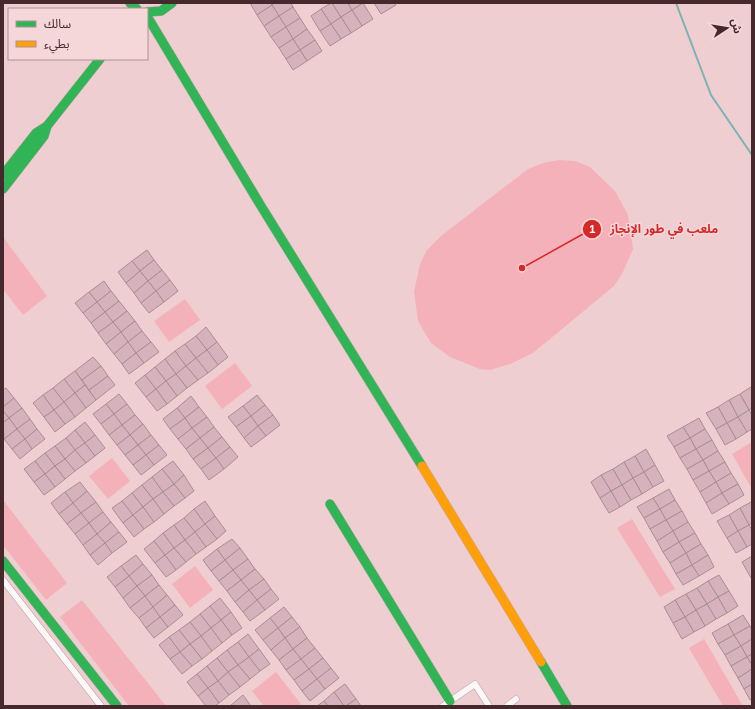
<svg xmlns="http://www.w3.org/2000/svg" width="755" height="709" font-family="Mulish,'Noto Sans Arabic',sans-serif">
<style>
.green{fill:#f4b1b9}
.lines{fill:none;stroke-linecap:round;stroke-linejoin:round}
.stream{stroke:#7ab3b1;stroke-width:2}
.building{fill:#d6b2bd;stroke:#a98e95}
.street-casing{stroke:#c1a4a8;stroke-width:7}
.fast-casing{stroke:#c1a4a8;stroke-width:10}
.slow-casing{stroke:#c1a4a8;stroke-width:10}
.street{stroke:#fdf8f8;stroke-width:6}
.fast{stroke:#30b455;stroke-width:9}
.slow{stroke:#ff9f0a;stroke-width:9}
.leader{fill:none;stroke:#d62828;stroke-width:1.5}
.callout-dot{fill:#d62828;stroke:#f6d7d9;stroke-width:1.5}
.mark-label{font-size:12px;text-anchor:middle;font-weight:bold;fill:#fff}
.callout-label{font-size:12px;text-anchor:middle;font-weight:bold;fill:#d62828;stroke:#f6d7d9;stroke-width:3;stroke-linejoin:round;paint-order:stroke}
</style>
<rect width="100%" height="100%" fill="#efced1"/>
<g class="green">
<path d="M559 160 575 161 590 167 615 191 628 215 633 249 623 272 614 286 533 353 510 364 490 370 480 369 450 357 431 343 418 321 414 292 420 264 427 250 441 236 528 169 543 163Z"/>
<path d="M3 237 47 296 23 315 3 289Z"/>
<path d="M185 299 200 320 169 342 154 321Z"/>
<path d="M235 363 252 386 222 409 205 386Z"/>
<path d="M752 442V489L732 454Z"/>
<path d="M112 458 130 481 108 499 89 476Z"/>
<path d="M3 500 67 583 46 600 3 545Z"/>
<path d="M632 519 675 589 660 597 617 528Z"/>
<path d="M195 566 213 590 190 608 172 584Z"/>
<path d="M82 600 166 706H129L60 617Z"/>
<path d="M704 639 743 706H723L689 648Z"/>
<path d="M276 672 301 704 299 706H264L252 691Z"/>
</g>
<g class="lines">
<path class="stream" d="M676 3 711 95 752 155"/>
</g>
<g class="building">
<path d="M250 3H270L272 5 257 15Z"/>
<path d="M275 3H291L293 7 279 16 272 5Z"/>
<path d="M331 3H332L341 17 331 24 321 9Z"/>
<path d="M332 3H348L352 10 341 17Z"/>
<path d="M348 3H363L352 10Z"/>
<path d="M363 3 373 19 362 26 352 10Z"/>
<path d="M374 3H395L396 5 381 14Z"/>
<path d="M272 5 279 16 264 26 257 15Z"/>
<path d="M293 7 300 18 286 27 279 16Z"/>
<path d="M321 9 331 24 320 31 311 16Z"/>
<path d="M352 10 362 26 351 33 341 17Z"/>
<path d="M279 16 286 27 271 37 264 26Z"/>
<path d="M341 17 351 33 341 39 331 24Z"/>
<path d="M300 18 307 29 293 39 286 27Z"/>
<path d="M331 24 341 39 330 46 320 31Z"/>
<path d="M286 27 293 39 279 48 271 37Z"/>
<path d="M307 29 315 40 300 50 293 39Z"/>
<path d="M293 39 300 50 286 59 279 48Z"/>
<path d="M315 40 322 51 307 61 300 50Z"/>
<path d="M300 50 307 61 293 70 286 59Z"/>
<path d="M147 250 154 260 140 271 132 261Z"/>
<path d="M154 260 162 270 148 281 140 271Z"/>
<path d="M132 261 140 271 126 283 118 272Z"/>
<path d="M162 270 170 280 156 291 148 281Z"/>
<path d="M140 271 148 281 134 293 126 283Z"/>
<path d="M170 280 178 291 164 302 156 291Z"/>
<path d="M104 281 111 291 97 302 89 292Z"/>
<path d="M148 281 156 291 141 303 134 293Z"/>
<path d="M111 291 119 301 105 312 97 302Z"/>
<path d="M156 291 164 302 149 313 141 303Z"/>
<path d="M89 292 97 302 83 313 75 303Z"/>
<path d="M119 301 127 311 113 322 105 312Z"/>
<path d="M97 302 105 312 91 323 83 313Z"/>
<path d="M127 311 135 321 121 332 113 322Z"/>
<path d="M105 312 113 322 98 333 91 323Z"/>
<path d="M135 321 142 331 128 342 121 332Z"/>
<path d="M113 322 121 332 106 344 98 333Z"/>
<path d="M206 327 217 342 207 350 196 336Z"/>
<path d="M142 331 151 342 136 353 128 342Z"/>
<path d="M121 332 128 342 114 354 106 344Z"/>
<path d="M196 336 207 350 196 358 185 344Z"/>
<path d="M128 342 136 353 122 364 114 354Z"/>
<path d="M151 342 159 352 144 363 136 353Z"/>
<path d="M217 342 228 357 218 365 207 350Z"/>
<path d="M185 344 196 358 186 366 175 351Z"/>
<path d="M207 350 218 365 208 373 196 358Z"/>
<path d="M175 351 186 366 176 374 165 359Z"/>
<path d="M136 353 144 363 129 374 122 364Z"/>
<path d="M93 357 101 366 82 380 75 371Z"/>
<path d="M196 358 208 373 198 380 186 366Z"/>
<path d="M165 359 176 374 166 381 155 367Z"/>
<path d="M101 366 108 376 89 390 82 380Z"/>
<path d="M186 366 198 380 187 388 176 374Z"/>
<path d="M155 367 166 381 156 389 145 375Z"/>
<path d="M75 371 85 385 75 393 64 379Z"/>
<path d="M176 374 187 388 177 396 166 381Z"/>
<path d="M145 375 156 389 146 397 135 383Z"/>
<path d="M108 376 115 385 96 400 89 390Z"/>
<path d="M64 379 75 393 64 402 53 388Z"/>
<path d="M166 381 177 396 167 404 156 389Z"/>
<path d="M85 385 96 400 86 408 75 393Z"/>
<path d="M751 387 752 390V408L749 410 740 394Z"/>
<path d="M6 388 14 398 3 407V390Z"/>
<path d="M53 388 64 402 54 410 43 395Z"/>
<path d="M156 389 167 404 157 411 146 397Z"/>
<path d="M75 393 86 408 75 417 64 402Z"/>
<path d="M119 394 127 404 114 414 106 404Z"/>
<path d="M740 394 749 410 738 417 729 400Z"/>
<path d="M43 395 54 410 44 417 33 403Z"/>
<path d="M257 395 265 405 251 416 243 406Z"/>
<path d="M191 396 199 407 185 418 177 408Z"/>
<path d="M14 398 22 408 9 418 3 411V407Z"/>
<path d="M729 400 738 417 727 423 718 407Z"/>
<path d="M64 402 75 417 65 424 54 410Z"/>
<path d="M106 404 114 414 101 424 93 414Z"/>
<path d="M127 404 135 415 122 425 114 414Z"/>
<path d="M265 405 273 415 258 426 251 416Z"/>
<path d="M243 406 251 416 236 427 228 417Z"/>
<path d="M199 407 207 417 192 428 185 418Z"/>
<path d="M718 407 727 423 716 429 706 413Z"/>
<path d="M22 408 30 419 17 429 9 418Z"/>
<path d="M177 408 185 418 170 429 163 419Z"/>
<path d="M54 410 65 424 55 432 44 417Z"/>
<path d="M749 410 752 415V429L747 432 738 417Z"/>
<path d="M3 411 9 418 3 423Z"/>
<path d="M114 414 122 425 109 435 101 424Z"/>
<path d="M135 415 143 424 130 435 122 425Z"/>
<path d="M273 415 280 425 266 436 258 426Z"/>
<path d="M251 416 258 426 244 438 236 427Z"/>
<path d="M207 417 214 427 200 438 192 428Z"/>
<path d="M738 417 747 432 736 439 727 423Z"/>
<path d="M9 418 17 429 4 439 3 423Z"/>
<path d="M185 418 192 428 178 439 170 429Z"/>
<path d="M699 418 705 429 690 438 683 427Z"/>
<path d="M30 419 37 429 25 439 17 429Z"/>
<path d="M85 422 95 435 85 443 75 430Z"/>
<path d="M727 423 736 439 725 445 716 429Z"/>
<path d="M143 424 151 435 138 445 130 435Z"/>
<path d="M122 425 130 435 117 445 109 435Z"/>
<path d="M258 426 266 436 251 447 244 438Z"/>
<path d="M214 427 222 437 208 448 200 438Z"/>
<path d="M683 427 690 438 674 447 667 436Z"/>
<path d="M192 428 200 438 186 449 178 439Z"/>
<path d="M17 429 25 439 12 449 4 439Z"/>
<path d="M37 429 45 439 32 449 25 439Z"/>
<path d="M705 429 712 440 696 449 690 438Z"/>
<path d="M75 430 85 443 75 450 66 438Z"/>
<path d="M95 435 105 448 95 456 85 443Z"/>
<path d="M130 435 138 445 125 455 117 445Z"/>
<path d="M151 435 159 445 146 455 138 445Z"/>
<path d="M222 437 230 447 216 458 208 448Z"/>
<path d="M66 438 75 450 65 459 55 446Z"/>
<path d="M200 438 208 448 193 459 186 449Z"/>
<path d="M690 438 696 449 680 458 674 447Z"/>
<path d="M25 439 32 449 20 459 12 449Z"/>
<path d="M712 440 718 451 703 460 696 449Z"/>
<path d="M85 443 95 456 86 463 75 450Z"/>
<path d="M138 445 146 455 133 465 125 455Z"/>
<path d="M159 445 167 455 154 465 146 455Z"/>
<path d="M55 446 65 459 55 466 45 453Z"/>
<path d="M230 447 238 457 224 469 216 458Z"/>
<path d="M208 448 216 458 201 469 193 459Z"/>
<path d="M646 449 655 465 644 472 635 456Z"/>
<path d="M696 449 703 460 687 469 680 458Z"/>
<path d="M75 450 86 463 75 471 65 459Z"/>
<path d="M718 451 725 462 709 471 703 460Z"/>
<path d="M45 453 55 466 45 474 35 461Z"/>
<path d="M146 455 154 465 141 475 133 465Z"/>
<path d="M635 456 644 472 633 478 624 462Z"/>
<path d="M216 458 224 469 209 480 201 469Z"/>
<path d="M65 459 75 471 65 479 55 466Z"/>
<path d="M703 460 709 471 693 480 687 469Z"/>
<path d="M35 461 45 474 34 482 24 469Z"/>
<path d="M173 461 184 475 174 484 162 469Z"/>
<path d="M624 462 633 478 622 485 613 469Z"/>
<path d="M725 462 731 473 716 482 709 471Z"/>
<path d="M655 465 664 481 653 487 644 472Z"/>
<path d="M55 466 65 479 55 487 45 474Z"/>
<path d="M162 469 174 484 163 492 152 477Z"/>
<path d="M613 469 622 485 611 491 601 475Z"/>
<path d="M709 471 716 482 700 492 693 480Z"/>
<path d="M644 472 653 487 642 494 633 478Z"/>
<path d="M731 473 738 484 722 493 716 482Z"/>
<path d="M45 474 55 487 44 495 34 482Z"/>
<path d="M184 475 194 491 185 498 174 484Z"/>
<path d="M601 475 611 491 600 498 591 482Z"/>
<path d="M152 477 163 492 153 499 142 485Z"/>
<path d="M633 478 642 494 631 500 622 485Z"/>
<path d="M80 482 87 491 73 503 65 492Z"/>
<path d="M716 482 722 493 706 503 700 492Z"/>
<path d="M174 484 185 498 174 506 163 492Z"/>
<path d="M738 484 744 495 729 504 722 493Z"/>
<path d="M142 485 153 499 143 507 132 493Z"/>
<path d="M622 485 631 500 620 507 611 491Z"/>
<path d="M669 489 675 500 660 509 653 498Z"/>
<path d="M87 491 96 502 81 513 73 503Z"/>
<path d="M611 491 620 507 609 513 600 498Z"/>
<path d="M65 492 73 503 59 514 51 503Z"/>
<path d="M163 492 174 506 164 514 153 499Z"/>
<path d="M132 493 143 507 133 515 122 501Z"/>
<path d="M722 493 729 504 712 514 706 503Z"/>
<path d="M653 498 660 509 644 518 637 507Z"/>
<path d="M153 499 164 514 154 522 143 507Z"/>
<path d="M675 500 682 511 666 520 660 509Z"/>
<path d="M122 501 133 515 123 523 112 508Z"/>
<path d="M205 501 215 516 205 524 194 509Z"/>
<path d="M96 502 103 512 89 523 81 513Z"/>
<path d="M751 502 752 504V523L749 525 740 508Z"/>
<path d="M73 503 81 513 67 524 59 514Z"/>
<path d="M143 507 154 522 144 529 133 515Z"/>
<path d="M740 508 749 525 738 531 729 515Z"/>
<path d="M194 509 205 524 195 532 184 518Z"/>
<path d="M660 509 666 520 650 529 644 518Z"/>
<path d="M682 511 688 522 673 531 666 520Z"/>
<path d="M103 512 111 522 97 534 89 523Z"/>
<path d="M81 513 89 523 75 534 67 524Z"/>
<path d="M133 515 144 529 134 537 123 523Z"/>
<path d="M729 515 738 531 727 538 717 521Z"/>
<path d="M215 516 226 531 217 539 205 524Z"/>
<path d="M184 518 195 532 185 540 174 525Z"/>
<path d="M666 520 673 531 657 541 650 529Z"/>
<path d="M111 522 119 532 105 543 97 534Z"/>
<path d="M688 522 695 533 679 542 673 531Z"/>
<path d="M89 523 97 534 83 545 75 534Z"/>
<path d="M205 524 217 539 206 547 195 532Z"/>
<path d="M174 525 185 540 174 548 163 533Z"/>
<path d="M749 525 752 530V544L747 547 738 531Z"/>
<path d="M673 531 679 542 663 552 657 541Z"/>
<path d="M738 531 747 547 736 553 727 538Z"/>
<path d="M119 532 127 542 112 553 105 543Z"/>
<path d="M195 532 206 547 196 554 185 540Z"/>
<path d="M163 533 174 548 165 555 154 541Z"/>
<path d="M695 533 701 544 686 553 679 542Z"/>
<path d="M97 534 105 543 90 555 83 545Z"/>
<path d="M232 539 240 548 225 560 217 549Z"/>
<path d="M185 540 196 554 186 562 174 548Z"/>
<path d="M154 541 165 555 155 563 144 549Z"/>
<path d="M679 542 686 553 670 563 663 552Z"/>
<path d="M105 543 112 553 98 565 90 555Z"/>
<path d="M701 544 708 555 692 565 686 553Z"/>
<path d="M174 548 186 562 176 570 165 555Z"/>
<path d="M240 548 248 559 233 570 225 560Z"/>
<path d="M217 549 225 560 211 571 203 560Z"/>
<path d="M686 553 692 565 676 574 670 563Z"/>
<path d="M136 555 143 564 129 576 121 566Z"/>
<path d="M165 555 176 570 166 577 155 563Z"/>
<path d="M708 555 714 567 699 576 692 565Z"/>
<path d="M752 556V577L751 578 742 562Z"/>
<path d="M248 559 255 569 241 580 233 570Z"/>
<path d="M225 560 233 570 219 581 211 571Z"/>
<path d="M143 564 152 575 137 586 129 576Z"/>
<path d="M692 565 699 576 683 585 676 574Z"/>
<path d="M121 566 129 576 115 587 107 577Z"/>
<path d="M255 569 264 579 249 590 241 580Z"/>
<path d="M233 570 241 580 227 591 219 581Z"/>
<path d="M152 575 159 585 145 596 137 586Z"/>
<path d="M719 575 729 591 718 597 708 581Z"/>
<path d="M129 576 137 586 123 598 115 587Z"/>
<path d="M264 579 271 589 257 600 249 590Z"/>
<path d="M241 580 249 590 235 602 227 591Z"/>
<path d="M708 581 718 597 707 604 697 588Z"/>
<path d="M159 585 167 595 153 607 145 596Z"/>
<path d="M137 586 145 596 130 608 123 598Z"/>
<path d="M697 588 707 604 696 610 686 594Z"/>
<path d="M271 589 279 599 265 610 257 600Z"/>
<path d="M249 590 257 600 243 612 235 602Z"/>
<path d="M729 591 738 606 727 613 718 597Z"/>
<path d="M686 594 696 610 685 617 675 600Z"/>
<path d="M167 595 175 605 160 617 153 607Z"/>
<path d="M145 596 153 607 139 618 130 608Z"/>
<path d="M718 597 727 613 716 619 707 604Z"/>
<path d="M220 598 231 612 221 620 210 606Z"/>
<path d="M257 600 265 610 250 621 243 612Z"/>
<path d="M675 600 685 617 673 623 664 607Z"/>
<path d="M707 604 716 619 705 626 696 610Z"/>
<path d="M175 605 183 615 168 627 160 617Z"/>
<path d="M210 606 221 620 211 628 200 614Z"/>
<path d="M153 607 160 617 146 628 139 618Z"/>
<path d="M284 607 292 617 278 628 270 618Z"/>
<path d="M696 610 705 626 694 632 685 617Z"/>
<path d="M231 612 242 628 232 635 221 620Z"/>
<path d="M200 614 211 628 201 636 190 622Z"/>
<path d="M743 615 750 626 734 635 728 624Z"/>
<path d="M160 617 168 627 154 638 146 628Z"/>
<path d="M292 617 300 627 285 638 278 628Z"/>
<path d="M685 617 694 632 682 639 673 623Z"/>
<path d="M270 618 278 628 263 640 255 630Z"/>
<path d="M221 620 232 635 222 643 211 628Z"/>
<path d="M190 622 201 636 190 644 179 630Z"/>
<path d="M728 624 734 635 718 644 712 633Z"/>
<path d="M750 626 752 630V639L741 646 734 635Z"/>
<path d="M300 627 307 638 293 649 285 638Z"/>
<path d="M211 628 222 643 212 651 201 636Z"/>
<path d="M278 628 285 638 271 650 263 640Z"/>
<path d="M179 630 190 644 180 652 169 637Z"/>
<path d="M248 634 259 649 249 657 238 642Z"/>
<path d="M734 635 741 646 725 655 718 644Z"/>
<path d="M201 636 212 651 202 659 190 644Z"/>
<path d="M169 637 180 652 170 659 159 645Z"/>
<path d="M285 638 293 649 279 660 271 650Z"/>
<path d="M307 638 315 648 301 659 293 649Z"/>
<path d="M752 639V654L747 657 741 646Z"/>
<path d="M238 642 249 657 238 665 227 650Z"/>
<path d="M190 644 202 659 192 666 180 652Z"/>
<path d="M741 646 747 657 731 666 725 655Z"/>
<path d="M315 648 323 658 309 669 301 659Z"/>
<path d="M259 649 270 664 260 671 249 657Z"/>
<path d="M293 649 301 659 286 670 279 660Z"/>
<path d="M227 650 238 665 228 672 217 658Z"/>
<path d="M180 652 192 666 182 674 170 659Z"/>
<path d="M752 654V665L747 657Z"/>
<path d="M249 657 260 671 250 679 238 665Z"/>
<path d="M747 657 752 665V669L738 678 731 666Z"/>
<path d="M217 658 228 672 218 681 207 666Z"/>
<path d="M323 658 331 668 317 679 309 669Z"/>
<path d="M301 659 309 669 294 680 286 670Z"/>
<path d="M238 665 250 679 240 687 228 672Z"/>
<path d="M207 666 218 681 208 688 197 674Z"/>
<path d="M331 668 339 678 325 689 317 679Z"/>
<path d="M309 669 317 679 302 691 294 680Z"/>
<path d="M752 669V684L744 689 738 678Z"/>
<path d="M228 672 240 687 229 695 218 681Z"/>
<path d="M197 674 208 688 198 696 187 682Z"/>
<path d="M317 679 325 689 310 701 302 691Z"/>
<path d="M218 681 229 695 219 703 208 688Z"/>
<path d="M345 684 356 699 346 706H344L334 692Z"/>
<path d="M752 684V699L750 700 744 689Z"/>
<path d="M208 688 219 703 215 706H206L198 696Z"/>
<path d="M334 692 344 706H328L324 701Z"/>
<path d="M243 695 251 706H230Z"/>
<path d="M356 699 361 706H346Z"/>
<path d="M324 701 328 706H317Z"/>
</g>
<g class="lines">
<g class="street-casing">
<g id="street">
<path d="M3 580 101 706"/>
<path d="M443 706 475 684 489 706"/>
<path d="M507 706 516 699"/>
</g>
</g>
<g class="fast-casing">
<g id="fast">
<path d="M130 3 137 9"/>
<path d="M147 12 161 11 172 3"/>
<path d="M147 16 261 206 422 466"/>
<path d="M3 175 36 133 47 126"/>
<path d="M3 189 44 136 47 126 100 59"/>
<path d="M330 504 450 701"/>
<path d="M3 561 117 706"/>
<path d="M541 662 567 706"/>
</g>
</g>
<g class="slow-casing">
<path id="slow" d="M422 466 541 662"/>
</g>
<use href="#street" class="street"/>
<use href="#fast" class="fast"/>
<use href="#slow" class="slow"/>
</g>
<path class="leader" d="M522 268L592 229"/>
<g class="callout-dot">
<circle cx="522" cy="268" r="4"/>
<circle cx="592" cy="229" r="10"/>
</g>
<g class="mark-label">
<text x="592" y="233">1</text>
</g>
<g class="callout-label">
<text x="664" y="233">ملعب في طور الإنجاز</text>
</g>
<rect width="755" height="709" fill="none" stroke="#46292c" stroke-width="8"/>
<rect x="8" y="8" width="140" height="52" fill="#f6d7d9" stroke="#b09194"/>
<rect x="16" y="21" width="20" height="6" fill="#30b455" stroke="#b09194"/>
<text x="44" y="28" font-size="12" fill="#46292c">سالك</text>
<rect x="16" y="41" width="20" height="6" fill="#ff9f0a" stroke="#b09194"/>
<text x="44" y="48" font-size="12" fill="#46292c">بطيء</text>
<g transform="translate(727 28) rotate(78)" stroke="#f6d7d9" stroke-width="3" paint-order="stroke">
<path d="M0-3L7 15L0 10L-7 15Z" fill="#46292c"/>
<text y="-6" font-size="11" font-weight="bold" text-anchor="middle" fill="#46292c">ش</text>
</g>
</svg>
